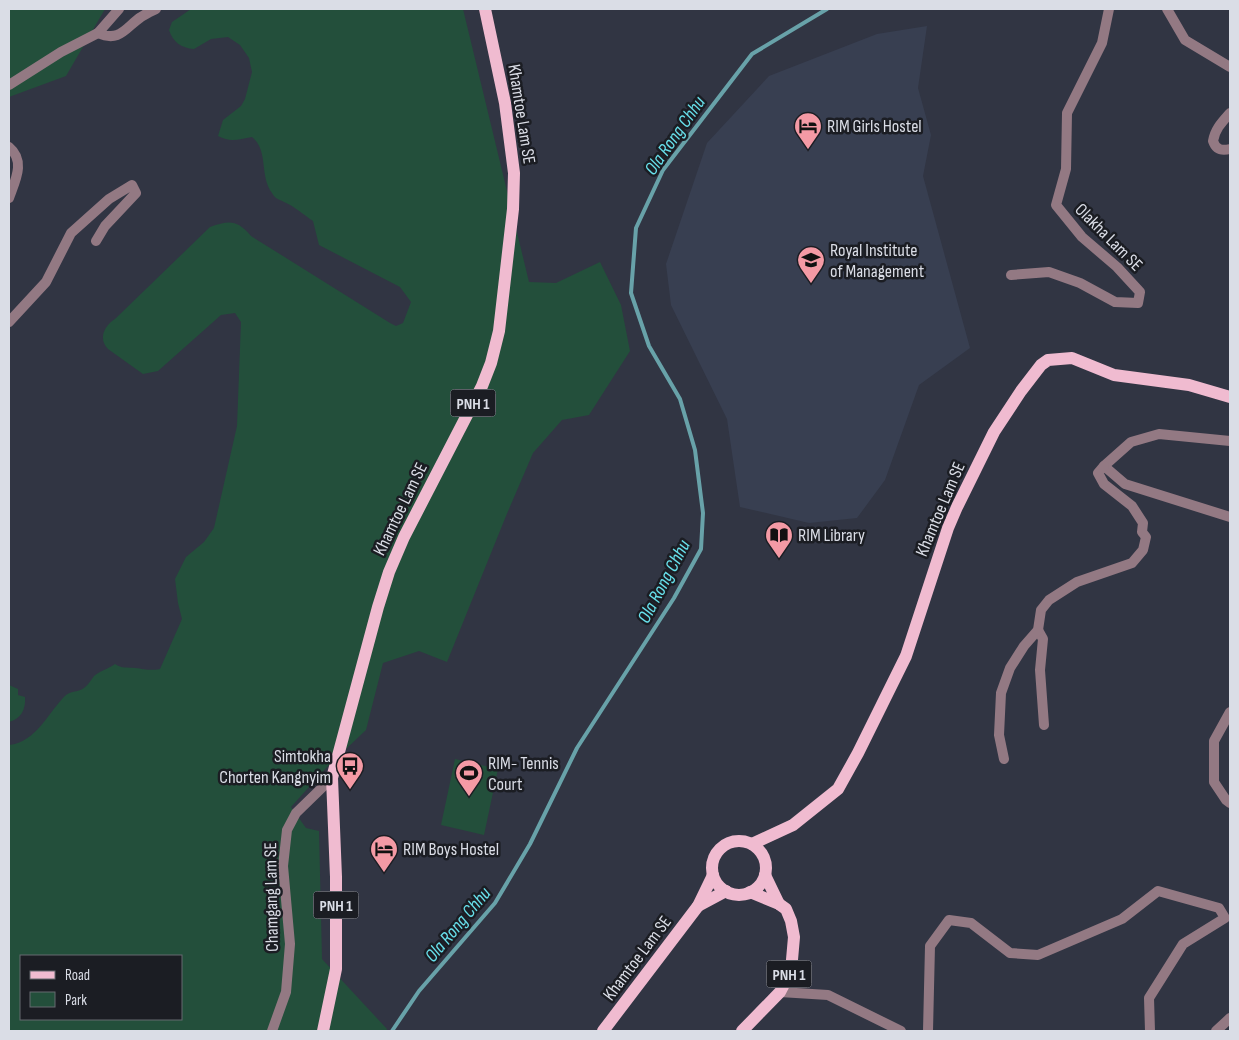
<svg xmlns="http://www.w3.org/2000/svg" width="1239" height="1040" font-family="'Sofia Sans Condensed',sans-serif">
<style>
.built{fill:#383f51}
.green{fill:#234f3b;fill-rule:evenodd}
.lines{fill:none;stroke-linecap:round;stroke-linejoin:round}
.stream{stroke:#68a2a9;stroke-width:4}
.minor{stroke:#937983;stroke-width:10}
.primary{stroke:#f0bbd0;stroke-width:12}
.labels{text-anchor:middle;stroke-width:5;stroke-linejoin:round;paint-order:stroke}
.shield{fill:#1b1d23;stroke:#a1a3ac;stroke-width:1}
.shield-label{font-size:16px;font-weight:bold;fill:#dadde6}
.street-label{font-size:18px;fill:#dadde6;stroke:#1b1d23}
.poi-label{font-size:18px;fill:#dadde6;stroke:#1b1d23;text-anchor:start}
.water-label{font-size:19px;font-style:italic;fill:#68e1ec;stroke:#1b1d23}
</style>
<rect width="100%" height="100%" fill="#313543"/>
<path class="built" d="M927 26 918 88 931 135 923 176 970 348 919 385 885 480 857 518 809 523 740 507 727 419 671 305 666 264 707 143 769 76 877 34Z"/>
<g class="green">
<path d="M9 9H105L66 76 9 97Z"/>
<path d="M191 9H463L529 282 556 283 600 262 621 305 630 351 589 415 562 420 533 453 506 516 447 662 419 651 383 663 366 730 327 767 291 807 306 828 319 831 322 959 387 1029 386 1031H9V745C37 742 48 712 66 695 71 691 79 692 84 688 88 685 91 680 94 676 100 671 108 669 115 664 122 669 127 667 135 668 145 669 149 671 160 669L182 619 178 603 175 579 186 557 204 542 214 528 237 426 241 322 235 313 221 315 158 371 143 374 108 349C98 339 104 326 115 319L210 227C230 220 237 220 251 236L390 323 396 326 403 323 411 302 400 287 319 245 313 221C304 215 294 206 284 202 279 199 275 199 272 193 259 175 269 151 252 137 239 139 231 143 218 136L223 120 241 106 245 99 252 72 249 58 240 45 228 37 211 39 194 49C181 48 173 42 169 30L172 22ZM21 956H181V1019H21Z"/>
<path d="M9 685 18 689V695L25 697C26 709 21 719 9 722Z"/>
<path d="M455 759 498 769 484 835 441 825Z"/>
</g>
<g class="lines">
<path class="stream" d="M392 1031 419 991 495 903 530 844 577 748 674 598 701 549 703 513 695 450 680 399 649 346 631 293 636 228 663 170 752 54 827 9"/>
<g class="minor">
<path d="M1167 9 1185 40 1230 67"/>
<path d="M98 33C120 43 126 27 141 17 146 14 151 11 156 9"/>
<path d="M9 85 61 52 98 33 119 9"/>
<path d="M1230 113C1222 122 1215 129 1213 141 1216 150 1222 151 1230 149"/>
<path d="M9 147C26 161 15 181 9 198"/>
<path d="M1011 275 1049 272 1080 283 1115 302 1138 303 1140 292 1117 267 1082 237 1056 205 1066 169 1067 113 1102 43 1109 9"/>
<path d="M9 322 46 282 71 233 109 199 132 185 136 193 105 226 96 241"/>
<path d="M1230 441 1159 434 1131 442 1104 466 1125 484 1230 517"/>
<path d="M1038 630 1043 639 1040 670 1044 725"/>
<path d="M1230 712 1214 741V782L1226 800 1230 803"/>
<path d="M1004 759 999 735 1001 693 1010 668 1024 646 1038 630 1041 610 1049 600 1077 582 1132 563 1143 550 1146 537 1142 532 1143 523 1132 506 1104 484 1098 473 1104 466"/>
<path d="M780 992 828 995 901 1031"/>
<path d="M272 1031 286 992 290 944 283 866 287 830 296 813 332 778"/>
<path d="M928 1031 930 946 949 920 971 923 1010 953 1038 955 1122 919 1158 891 1219 908 1225 918 1183 944 1149 998 1150 1031"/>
<path d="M1216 1031 1230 1018"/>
</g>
<g class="primary">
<circle cx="739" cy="868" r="27"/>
<path d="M752 844 793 825 838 789 858 753 906 656 948 528 957 507 994 432 1021 391 1041 365 1048 360 1072 358 1114 375 1189 385 1230 397"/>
<path d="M765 875 779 904"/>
<path d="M698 906 726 891"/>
<path d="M323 1031 336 969V877L332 778 378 607 389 572 404 537 482 386 491 363 499 331 513 209 514 173 505 103 485 9"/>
<path d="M603 1031 698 906 713 875"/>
<path d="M742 1031 780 992 791 971 794 937 791 921 786 909 779 904 750 892"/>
</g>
</g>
<defs>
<g id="hotel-pin" transform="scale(1.4375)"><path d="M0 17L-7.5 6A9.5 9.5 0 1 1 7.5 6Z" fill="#f49aa5" stroke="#1b1d23"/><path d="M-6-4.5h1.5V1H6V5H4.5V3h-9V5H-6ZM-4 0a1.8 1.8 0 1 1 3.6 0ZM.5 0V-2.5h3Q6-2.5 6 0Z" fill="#111"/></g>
<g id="university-pin" transform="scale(1.4375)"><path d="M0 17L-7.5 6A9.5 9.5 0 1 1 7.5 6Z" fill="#f49aa5" stroke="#1b1d23"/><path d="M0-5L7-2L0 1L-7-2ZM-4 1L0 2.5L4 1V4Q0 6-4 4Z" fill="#111"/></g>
<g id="library-pin" transform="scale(1.4375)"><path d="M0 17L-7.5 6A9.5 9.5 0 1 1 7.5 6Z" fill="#f49aa5" stroke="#1b1d23"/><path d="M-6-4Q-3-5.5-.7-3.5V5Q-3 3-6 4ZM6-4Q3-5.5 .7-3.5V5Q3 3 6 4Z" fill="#111"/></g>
<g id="bus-pin" transform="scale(1.4375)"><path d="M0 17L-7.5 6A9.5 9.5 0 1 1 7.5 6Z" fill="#f49aa5" stroke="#1b1d23"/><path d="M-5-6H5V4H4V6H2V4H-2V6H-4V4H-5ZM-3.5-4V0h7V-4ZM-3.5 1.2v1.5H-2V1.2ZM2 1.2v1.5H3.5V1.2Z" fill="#111"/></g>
<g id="stadium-pin" transform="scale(1.4375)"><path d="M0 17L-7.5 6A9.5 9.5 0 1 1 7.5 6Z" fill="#f49aa5" stroke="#1b1d23"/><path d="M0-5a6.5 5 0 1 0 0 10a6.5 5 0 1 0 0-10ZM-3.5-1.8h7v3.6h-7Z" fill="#111"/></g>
</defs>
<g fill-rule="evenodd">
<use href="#hotel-pin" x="808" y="126"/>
<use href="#university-pin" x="811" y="260"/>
<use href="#library-pin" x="779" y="535"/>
<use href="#bus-pin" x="350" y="766"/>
<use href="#stadium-pin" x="469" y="773"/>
<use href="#hotel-pin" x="384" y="849"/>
</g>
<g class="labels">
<g class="shield">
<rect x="450.5" y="389.5" width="45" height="27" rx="4"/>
<rect x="313.5" y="891.5" width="45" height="27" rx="4"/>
<rect x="766.5" y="960.5" width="45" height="27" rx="4"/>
</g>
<g class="shield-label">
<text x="473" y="409">PNH 1</text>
<text x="336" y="911">PNH 1</text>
<text x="789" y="980">PNH 1</text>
</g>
<g class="street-label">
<text transform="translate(522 114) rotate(81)" y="6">Khamtoe Lam SE</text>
<text transform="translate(1109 237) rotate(45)" y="6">Olakha Lam SE</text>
<text transform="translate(400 509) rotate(-64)" y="6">Khamtoe Lam SE</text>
<text transform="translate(940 509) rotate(-67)" y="6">Khamtoe Lam SE</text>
<text transform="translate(271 897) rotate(-91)" y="6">Chamgang Lam SE</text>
<text transform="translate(637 958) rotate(-53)" y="6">Khamtoe Lam SE</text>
</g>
<g class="poi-label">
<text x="827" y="132">RIM Girls Hostel</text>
<text x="830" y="256">Royal Institute<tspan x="830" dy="21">of Management</tspan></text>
<text x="798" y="541">RIM Library</text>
<text x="331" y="762" text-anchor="end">Simtokha<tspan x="331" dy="21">Chorten Kangnyim</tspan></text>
<text x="488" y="769">RIM- Tennis<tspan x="488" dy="21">Court</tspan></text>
<text x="403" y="855">RIM Boys Hostel</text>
</g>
<g class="water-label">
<text transform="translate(674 135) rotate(-55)" y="7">Ola Rong Chhu</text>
<text transform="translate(663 581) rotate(-62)" y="7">Ola Rong Chhu</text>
<text transform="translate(457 924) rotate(-50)" y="7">Ola Rong Chhu</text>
</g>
</g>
<rect width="1239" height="1040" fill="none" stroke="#dadde6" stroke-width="20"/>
<rect x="20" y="955" width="162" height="65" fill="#1b1d23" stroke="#676a71"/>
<rect x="30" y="971" width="25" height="8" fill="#f0bbd0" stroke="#676a71"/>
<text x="65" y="980" font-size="15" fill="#dadde6">Road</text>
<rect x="30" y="992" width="25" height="15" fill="#234f3b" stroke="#676a71"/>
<text x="65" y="1005" font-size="15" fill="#dadde6">Park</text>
</svg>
